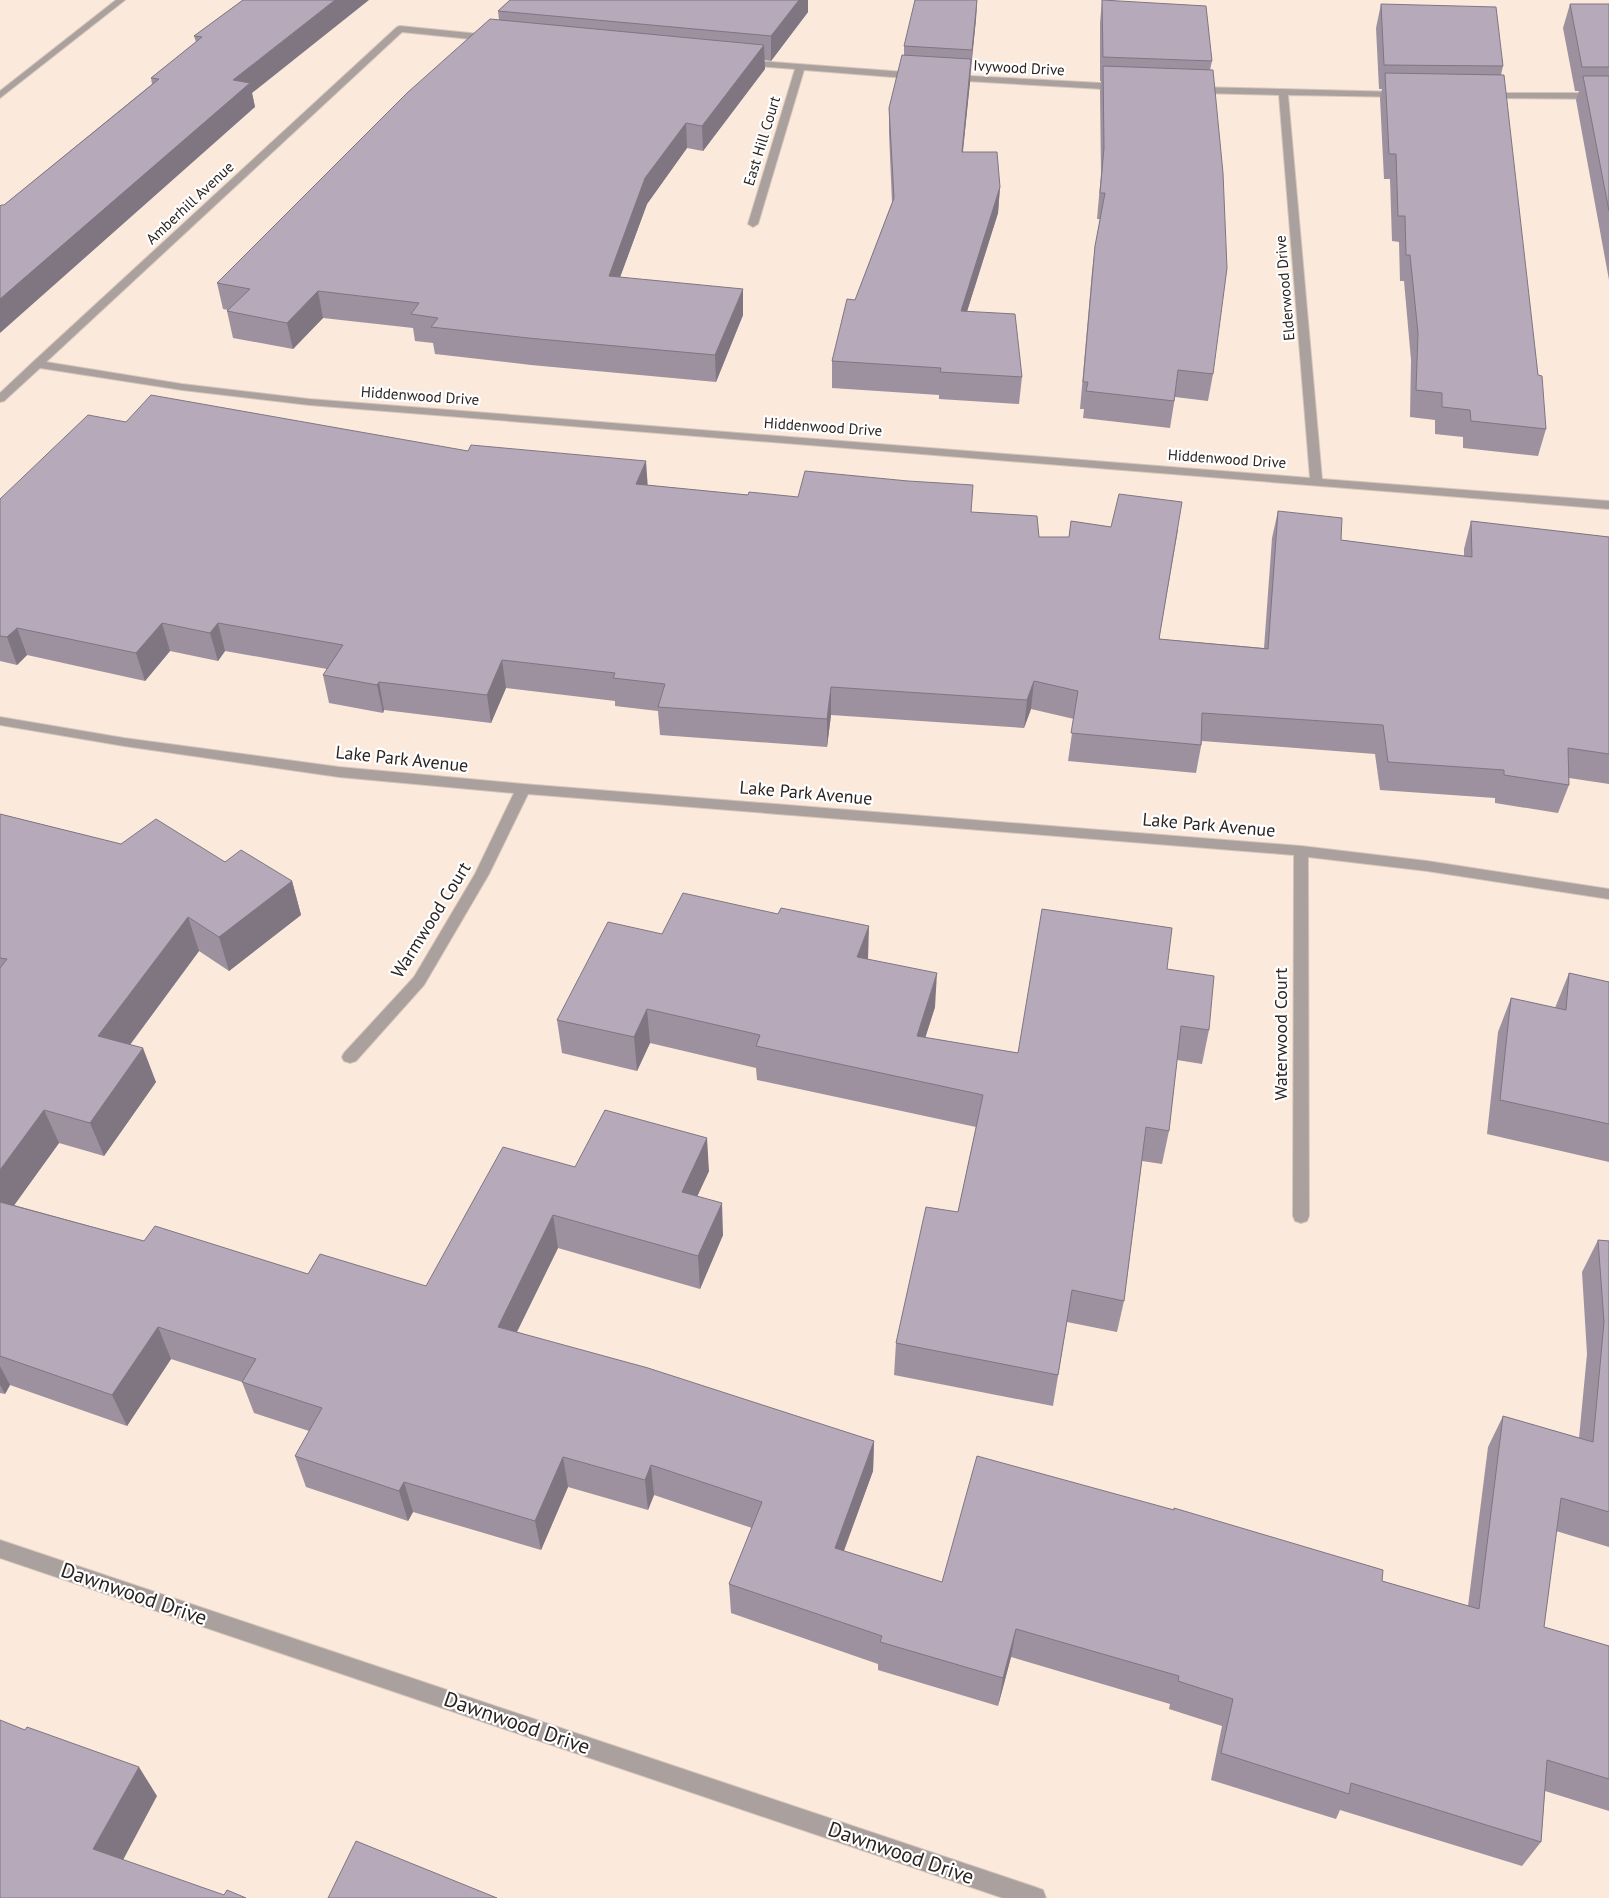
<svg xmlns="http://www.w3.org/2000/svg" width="1609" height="1898" font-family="'PT Sans',sans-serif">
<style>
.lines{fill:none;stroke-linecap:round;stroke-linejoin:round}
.street-casing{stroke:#d6c6ba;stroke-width:2}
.street{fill:#aaa09e;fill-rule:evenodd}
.wall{fill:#9d919f}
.shaded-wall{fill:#7f7682}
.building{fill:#b6a9b9;stroke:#7f7682}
.labels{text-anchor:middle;stroke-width:4.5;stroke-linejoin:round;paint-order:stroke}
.far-street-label{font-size:15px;fill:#2b2420;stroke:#fff}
.street-label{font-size:18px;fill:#2b2420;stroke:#fff}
.near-street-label{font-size:21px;fill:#2b2420;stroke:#fff}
</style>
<rect width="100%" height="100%" fill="#fbe9dc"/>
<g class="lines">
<g class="street-casing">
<g id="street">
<path d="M116 0H125L0 98V91Z"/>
<path d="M400 26 490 35 494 38 490 41 402 32 46 362 182 384 309 399 1310 478 1279 95 1196 93 1191 90 1196 87 1400 92 1403 93V97L1288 95 1322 479 1609 501V509L309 405 182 390 40 368 4 401 0 402V393L33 362 397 27Z"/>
<path d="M744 60 918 73 922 76 918 79 804 70 758 224 753 227 748 224 795 69 741 65 740 63Z"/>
<path d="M951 75 1120 84 1125 87 1120 90 948 80 947 78Z"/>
<path d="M1486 93H1609V99L1483 98V94Z"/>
<path d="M0 717 124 738 339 767 523 784 1301 846 1427 861 1609 889V899L1427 871 1308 857 1309 1216 1307 1221 1301 1223 1295 1221 1293 1216 1294 855 528 794 489 874 424 985 356 1061 350 1063 344 1061 342 1057 344 1053 414 977 475 874 514 793 339 777 124 746 0 725Z"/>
<path d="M0 1540 1035 1887 1043 1890 1046 1898H1003L0 1558Z"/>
</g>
</g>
<use href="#street" class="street"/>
</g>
<g class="wall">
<path d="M243 0 252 93 255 107 4 205 152 84 151 78 196 42 194 36Z"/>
<path d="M510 0H808V12L771 61 764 60 765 69 703 151 687 148 647 204 620 277 743 315 716 382 531 365 435 354 433 343 415 341 413 328 323 318 293 349 233 338 227 311 228 310 223 309 217 283 499 20 498 11Z"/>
<path d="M977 0 976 19 963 152 1000 187 998 213 967 311 1022 377 1019 404 939 399V395L832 388V361L892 203 889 133V108L904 55V46Z"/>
<path d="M1102 0 1212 61 1210 70 1213 374 1208 401 1175 397 1170 428 1083 418 1084 409H1080L1092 272 1095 246 1100 219H1097L1101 174 1100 91 1101 81H1100V23Z"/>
<path d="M1381 4 1503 66 1501 75 1538 375 1546 429 1538 456 1463 448V437L1435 434V420L1410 417 1411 360 1404 281H1400L1399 242 1392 241 1390 179H1384L1380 98 1382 89H1379L1376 28Z"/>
<path d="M1570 4H1609V280L1576 100 1579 91H1575L1563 28Z"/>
<path d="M126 422 647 485 748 495 971 512 1039 537H1069L1071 521 1111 527 1178 530 1159 639 1264 648 1272 538 1278 511 1341 540 1464 556V549L1471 521 1609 537V784L1569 778V785L1558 813 1495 803V798L1380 790 1375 754 1202 741 1196 773 1068 761 1074 719 1031 709 1024 728 831 715 827 747 660 735 658 711 615 706V701L506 688 491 723 384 710 383 713 329 703 323 675 327 669 225 651 218 661 170 651 145 681 27 655 17 665 0 661V499Z"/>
<path d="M0 814 121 844 225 862 292 881 301 915 229 971 199 951 130 1045 156 1082 104 1156 59 1143 14 1205 144 1241 308 1274 426 1286 575 1167 709 1171 697 1196 723 1235 700 1289 558 1248 517 1332 874 1441 873 1471 844 1551 942 1582 1382 1581 1468 1606 1488 1447 1503 1416 1579 1438 1587 1354 1582 1272 1598 1240 1609 1241V1547L1556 1531 1544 1627 1609 1646V1811L1545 1791 1541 1842 1522 1866 1340 1810 1336 1819 1211 1780 1222 1726 1169 1709 1170 1704 1011 1657 998 1706 878 1670V1664L731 1613 729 1584 752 1528 654 1495 648 1510 568 1487 541 1550 413 1512 408 1521 306 1487 295 1456 309 1431 254 1413 242 1382 171 1359 127 1426 10 1385 5 1394 0 1393Z"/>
<path d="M662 934 868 959 935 1007 925 1038 1018 1053 1167 969 1209 1030 1202 1064 1177 1060 1169 1131 1162 1164 1142 1161 1124 1301 1117 1332 1067 1322 1053 1406 894 1375 896 1343 958 1212 976 1127 757 1080 756 1068 650 1043 637 1071 562 1053 557 1020Z"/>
<path d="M1569 973 1609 982V1162L1487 1134 1498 1032 1511 998 1555 1008Z"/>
</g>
<g class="shaded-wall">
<path d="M335 0H369L252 93 255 107 0 333V299L233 80Z"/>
<path d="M799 0H808V12L771 61V36Z"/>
<path d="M977 0 976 19 970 75 972 50Z"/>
<path d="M764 45 765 69 703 151 702 126Z"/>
<path d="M971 59 970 83 960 177 962 152Z"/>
<path d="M686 123 687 148 647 204 611 302 609 276 645 178Z"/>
<path d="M1000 187 998 213 959 337 961 311Z"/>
<path d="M743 289V315L716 382 715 355Z"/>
<path d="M318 291 323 318 293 349 287 323Z"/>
<path d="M646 461 648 489 636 484Z"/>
<path d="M162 623 170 651 145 681 136 653Z"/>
<path d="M218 623 225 651 218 661 210 633Z"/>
<path d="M17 628 27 655 17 665 7 637Z"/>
<path d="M502 660 506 688 491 723 487 695Z"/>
<path d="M1034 681 1031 709 1024 728 1027 700Z"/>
<path d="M379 682 384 710 383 713 377 685Z"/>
<path d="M831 687V715L827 747V719Z"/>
<path d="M292 881 301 915 229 971 219 937Z"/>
<path d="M188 917 199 951 111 1070 98 1036Z"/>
<path d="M869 926 868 960 857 957Z"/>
<path d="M937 973 935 1007 915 1070 917 1036Z"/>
<path d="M647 1009 650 1043 637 1071 634 1037Z"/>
<path d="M143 1048 156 1082 104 1156 90 1123Z"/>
<path d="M44 1110 59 1143 0 1225V1170Z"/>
<path d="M707 1138 709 1171 684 1225 682 1192Z"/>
<path d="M722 1203 723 1235 700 1289 698 1256Z"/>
<path d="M553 1215 558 1248 504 1358 498 1327Z"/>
<path d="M158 1327 171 1359 127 1426 112 1395Z"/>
<path d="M0 1366 10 1385 5 1394 0 1385Z"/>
<path d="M874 1441 873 1471 834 1577 835 1548Z"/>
<path d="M563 1457 568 1487 541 1550 535 1521Z"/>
<path d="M651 1465 654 1495 648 1510 645 1480Z"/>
<path d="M404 1482 413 1512 408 1521 399 1491Z"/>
<path d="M1016 1629 1011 1657 998 1706 1003 1678Z"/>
<path d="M139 1767 157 1796 114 1877 93 1849Z"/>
</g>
<g class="building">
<path d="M243 0H335L233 80 250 83 0 299V206L1 205H4L159 79 151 78 202 37 194 36Z"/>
<path d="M510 0H799L771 36 498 11Z"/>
<path d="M915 0H977L972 50 904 46Z"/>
<path d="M1102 0 1206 6 1212 61 1103 57Z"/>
<path d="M1381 4 1496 7 1503 66 1384 65Z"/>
<path d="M1570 4H1609V67H1582Z"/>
<path d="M490 19 764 45 702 126 686 123 645 178 609 276 743 289 715 355 528 338 431 327 438 318 411 314 419 303 318 291 287 323 227 311 250 289 217 283 407 93Z"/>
<path d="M902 55 971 59 962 152H997L1000 187 961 311 1015 314 1022 377 940 372 941 368 832 361 847 299 855 300 894 198 889 108Z"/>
<path d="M1103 66 1213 70 1223 173 1227 268 1213 374 1178 370 1174 401 1086 391 1088 382H1083L1095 246 1105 193H1100L1104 148Z"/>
<path d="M1385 73 1504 75 1538 375 1542 376 1546 429 1471 421 1470 410 1442 407V393L1416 390 1418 333 1410 255H1406L1405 216H1398L1396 154H1389Z"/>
<path d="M1583 76H1609V211Z"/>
<path d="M151 395 468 451 471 445 646 461 636 484 748 495 749 492 798 497 805 471 908 481 973 485 971 512 1037 516 1039 537H1069L1071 521 1111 527 1119 494 1182 502 1159 639 1268 649 1278 511 1342 518 1341 540 1472 557 1471 521 1609 537V754L1568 748 1569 785 1504 775V770L1388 762 1383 725 1202 713 1201 745 1071 733 1078 691 1034 681 1027 700 831 687 827 719 658 707 665 684 613 678 615 673 502 660 487 695 379 682 377 685 323 675 343 645 218 623 210 633 162 623 136 653 17 628 7 637 0 636V499L88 415 126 422Z"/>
<path d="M0 814 121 844 156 819 225 862 241 850 292 881 219 937 188 917 98 1036 143 1048 90 1123 44 1110 0 1170V968L7 959 0 958Z"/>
<path d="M683 893 778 914 781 908 869 926 857 957 937 973 917 1036 1018 1053 1042 909 1172 928 1167 969 1214 976 1209 1030 1181 1026 1169 1131 1146 1127 1124 1301 1072 1290 1058 1375 896 1343 926 1207 958 1212 983 1095 756 1046 760 1035 647 1009 634 1037 557 1020 608 922 662 934Z"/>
<path d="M1569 973 1609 982V1124L1500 1100 1511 998 1566 1010Z"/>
<path d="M605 1110 707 1138 682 1192 722 1203 698 1256 553 1215 498 1327 648 1368 874 1441 835 1548 942 1582 977 1456 1174 1510V1508L1383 1570 1382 1581 1479 1609 1503 1416 1593 1442 1604 1322 1598 1240 1609 1241V1512L1561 1498 1544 1627 1609 1646V1779L1547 1760 1541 1842 1351 1783 1349 1794 1221 1753 1233 1699 1178 1681 1179 1676 1016 1629 1003 1678 880 1642 882 1636 729 1584 762 1502 651 1465 645 1480 563 1457 535 1521 404 1482 399 1491 295 1456 322 1408 242 1382 256 1359 158 1327 112 1395 0 1356V1202L144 1241 155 1226 308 1274 320 1254 426 1286 503 1147 575 1167Z"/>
<path d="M0 1720 25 1730 27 1727 139 1767 93 1849 224 1895 227 1890 246 1898H0Z"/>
<path d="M356 1841 497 1898H328Z"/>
</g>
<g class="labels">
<g class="far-street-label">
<text transform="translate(1019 68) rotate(3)" y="5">Ivywood Drive</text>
<text transform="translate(762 141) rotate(-73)" y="5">East Hill Court</text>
<text transform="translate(190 203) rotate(-43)" y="5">Amberhill Avenue</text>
<text transform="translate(1285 288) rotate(-95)" y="5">Elderwood Drive</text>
<text transform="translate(420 396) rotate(4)" y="5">Hiddenwood Drive</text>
<text transform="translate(823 427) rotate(4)" y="5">Hiddenwood Drive</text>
<text transform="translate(1227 459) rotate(4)" y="5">Hiddenwood Drive</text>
</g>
<g class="street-label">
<text transform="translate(402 759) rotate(6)" y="6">Lake Park Avenue</text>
<text transform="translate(806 793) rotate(5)" y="6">Lake Park Avenue</text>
<text transform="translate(1209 825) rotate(5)" y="6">Lake Park Avenue</text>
<text transform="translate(431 920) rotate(-58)" y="6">Warmwood Court</text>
<text transform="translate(1281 1034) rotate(-90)" y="6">Waterwood Court</text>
</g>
<g class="near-street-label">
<text transform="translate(134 1594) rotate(19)" y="7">Dawnwood Drive</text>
<text transform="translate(517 1723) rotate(19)" y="7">Dawnwood Drive</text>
<text transform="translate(901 1853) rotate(19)" y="7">Dawnwood Drive</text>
</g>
</g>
</svg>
